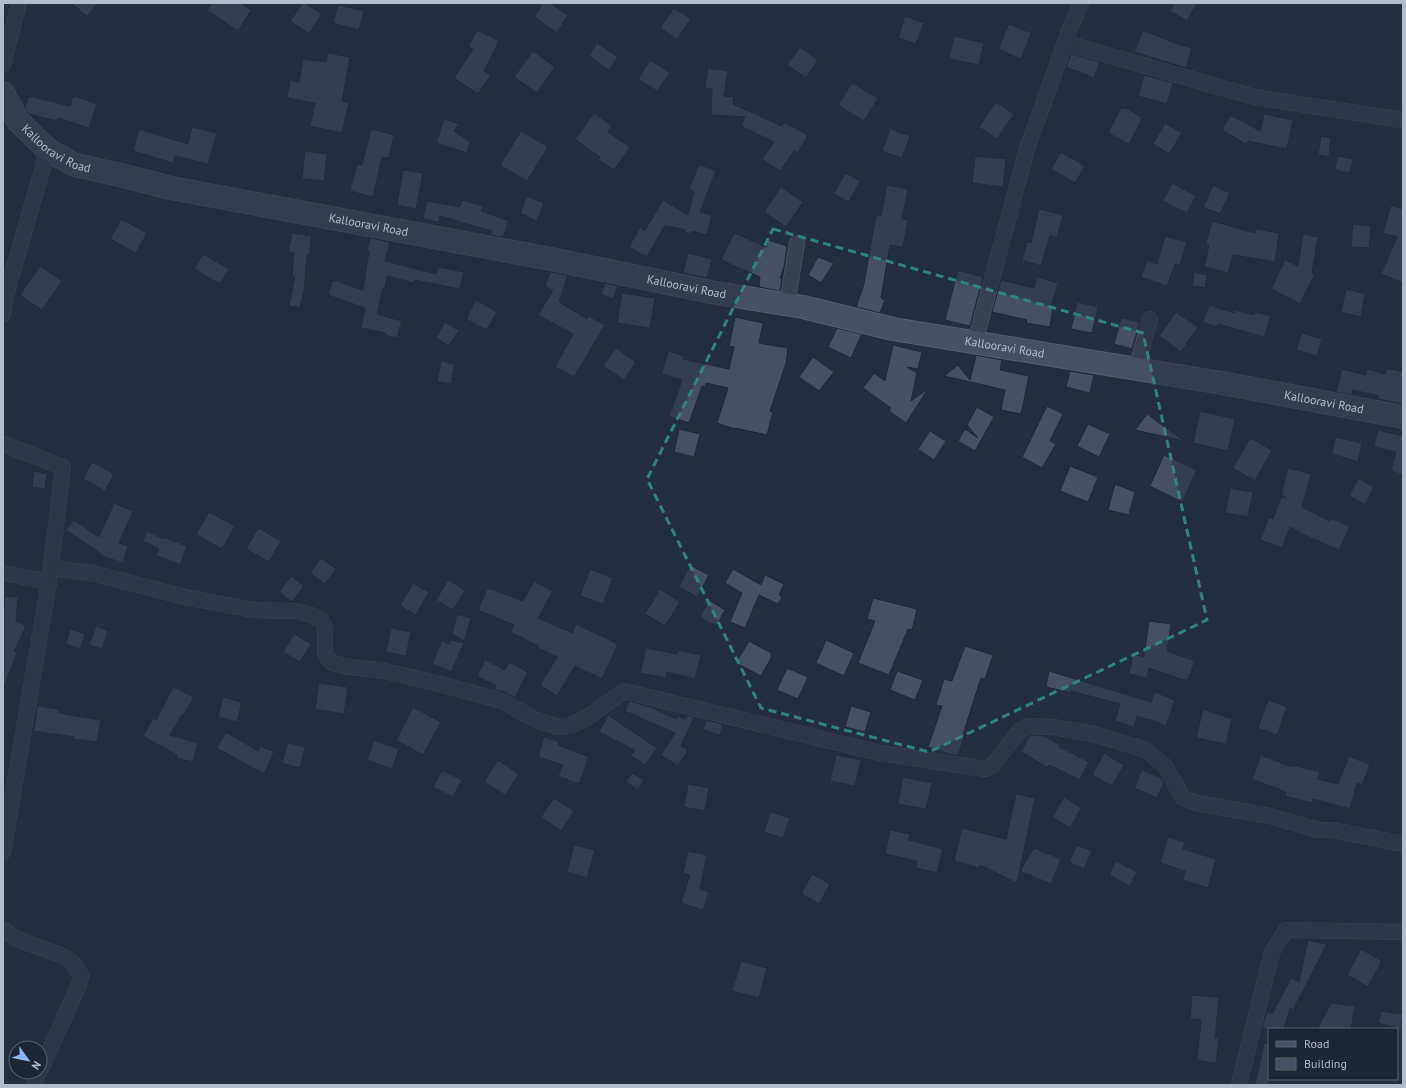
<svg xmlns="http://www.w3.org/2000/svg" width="1406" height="1088" font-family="'PT Sans',sans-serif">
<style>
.building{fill:#455162;stroke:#1f2835}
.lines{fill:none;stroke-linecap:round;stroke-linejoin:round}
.street-casing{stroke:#565f6c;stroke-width:16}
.secondary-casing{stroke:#565f6c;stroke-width:24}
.street{stroke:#38414e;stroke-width:15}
.secondary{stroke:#465061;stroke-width:22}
.marked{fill:none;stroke:#308480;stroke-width:3;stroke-dasharray:8 5;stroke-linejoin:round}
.labels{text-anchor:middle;stroke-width:3;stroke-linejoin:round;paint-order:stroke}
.street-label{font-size:12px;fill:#b4bcc9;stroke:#1d2633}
</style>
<rect width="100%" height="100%" fill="#242f3e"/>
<g class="building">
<path d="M71 3H98L87 16Z"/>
<path d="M212 3H241L251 10 238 31 207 10Z"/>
<path d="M303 3H305L322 14 309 34 290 21Z"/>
<path d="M543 3H550L568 15 557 33 534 17Z"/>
<path d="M1174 3H1197L1187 21 1170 11Z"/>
<path d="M338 5 364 11 359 30 333 23Z"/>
<path d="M674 8 691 19 677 39 660 28Z"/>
<path d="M905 16 924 23 916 44 898 38Z"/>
<path d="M1009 24 1031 33 1021 59 998 49Z"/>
<path d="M477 30 499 41 484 71 491 75 478 94 454 78 473 49 468 47Z"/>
<path d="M1143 30 1172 42 1192 48 1186 68 1134 52Z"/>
<path d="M954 36 984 43 979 65 949 59Z"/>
<path d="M597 43 618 57 609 70 589 56Z"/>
<path d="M800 47 818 60 806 78 787 65Z"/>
<path d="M533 51 555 67 537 93 514 77Z"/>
<path d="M328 53 350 57 342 101 349 103 342 133 310 126 315 103 287 98 290 80 299 82 303 59 326 62Z"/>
<path d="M1071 54 1100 62 1094 78 1066 67Z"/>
<path d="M650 60 670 73 657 91 638 79Z"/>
<path d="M708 68 728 71 724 96 734 97 733 104 782 126 784 122 808 135 798 153 794 151 780 171 762 159 774 142 741 126 745 117 711 115 712 89 705 88Z"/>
<path d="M1144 75 1173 83 1167 104 1138 96Z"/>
<path d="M852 83 878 98 864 121 838 105Z"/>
<path d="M29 96 70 106 73 96 97 104 89 128 58 118 57 121 29 114 25 108Z"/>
<path d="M996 102 1014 114 997 139 979 127Z"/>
<path d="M1121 108H1126L1141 117V121L1129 144 1108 133Z"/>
<path d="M594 113 612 126 608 132 630 147 614 170 598 160 600 157 575 139Z"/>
<path d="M1264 114 1293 120 1287 149 1248 141 1246 144 1222 130 1230 115 1260 131Z"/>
<path d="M444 119 459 124 454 131 470 142 467 153 436 143Z"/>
<path d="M1165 123 1182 133 1169 154 1153 144Z"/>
<path d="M192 127 217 133 208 164 175 156 173 163 133 151 139 129 188 144Z"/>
<path d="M371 129 394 135 389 158 382 157 373 197 350 191 357 164 362 165Z"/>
<path d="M890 129 910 136 902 158 882 151Z"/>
<path d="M521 131 548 147 527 181 500 165Z"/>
<path d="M1321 136 1331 138 1329 157 1318 155Z"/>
<path d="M305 151 327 154 324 181 302 179Z"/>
<path d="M1061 152 1085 166 1075 183 1051 169Z"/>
<path d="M975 156 1006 159 1003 187 972 183Z"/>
<path d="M1337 156 1353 159 1350 173 1335 170Z"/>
<path d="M699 164 716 171 700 212 712 215 707 235 692 231 691 234 684 232 685 230 668 226 667 227 665 225 647 257 629 247 640 227 645 230 663 200 688 215 694 191 689 189Z"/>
<path d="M403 170 423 173 416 209 397 205Z"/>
<path d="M845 173 860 181 849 202 834 194Z"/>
<path d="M1172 183 1196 196 1187 213 1163 201Z"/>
<path d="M887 185 908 189 902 219 908 220 903 247 890 245 881 298 885 300 880 313 856 307 864 284 876 215 881 216Z"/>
<path d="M1213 185 1230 193 1220 214 1203 207Z"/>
<path d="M781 187 803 202 786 227 764 212Z"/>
<path d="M527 196 544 203 537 221 520 213Z"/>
<path d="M462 200 483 206 481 211 509 221 503 237 490 235 492 231 440 216 439 222 423 219 427 201 460 207Z"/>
<path d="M1391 205 1403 209V283L1381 274 1397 237 1383 233Z"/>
<path d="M1039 209 1063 215 1057 238 1050 236 1041 266 1022 260 1027 242 1031 243Z"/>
<path d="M121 219 147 233 136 253 110 239Z"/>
<path d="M1212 221 1255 233 1256 229 1279 233 1275 262 1233 255 1228 273 1204 267 1209 245 1206 244Z"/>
<path d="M1353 224 1371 226 1369 248 1351 247Z"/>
<path d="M292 233 312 236 309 256 307 255 304 291 300 308 289 306 295 276H292L294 253 288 252Z"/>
<path d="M734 233 766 247 768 240 787 246 784 267 780 278H782L780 291 759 287 760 277 721 260Z"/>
<path d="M1303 234 1318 237 1312 273 1315 274 1300 304 1271 289 1285 260 1298 266Z"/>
<path d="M1165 236 1187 242 1180 265 1175 264 1167 286 1141 277 1147 260 1157 264Z"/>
<path d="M370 238 390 242 385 261 436 274 438 267 464 272 460 289 415 280 414 283 387 276 385 288H383L377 314 402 321 397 338 385 335V333L361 328 365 308 328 295 333 280 363 290 369 251H367Z"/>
<path d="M688 253 712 259 707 278 683 273Z"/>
<path d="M203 254 229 269 220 284 194 269Z"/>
<path d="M818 257 834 263 821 283 808 275Z"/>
<path d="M40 266 62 281 42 310 20 295Z"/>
<path d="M958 270 983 277 970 326 945 320Z"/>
<path d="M550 272 568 275 559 302 587 319 589 316 605 325 574 377 555 367 573 334 538 315 553 290 545 287Z"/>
<path d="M1194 272 1207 275 1205 288 1192 286Z"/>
<path d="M1037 277 1058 283 1051 307H1053L1050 327 1026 323 1027 320 992 312 1001 280 1034 288Z"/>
<path d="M605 283 618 286 613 299 601 294Z"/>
<path d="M1346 289 1365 294 1361 317 1341 312Z"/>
<path d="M622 293 655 298 650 328 617 323Z"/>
<path d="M476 300 497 312 487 330 466 319Z"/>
<path d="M1077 302 1098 307 1092 333 1071 329Z"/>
<path d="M1209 305 1234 313 1235 310 1254 315 1255 312 1271 316 1264 337 1218 324 1217 327 1203 322Z"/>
<path d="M1176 312 1198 327 1181 352 1159 336Z"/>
<path d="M735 317 763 323 759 343 788 348 786 363 770 411 773 412 767 435 735 428V429L717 423 728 388 706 383 705 387 702 386 689 423 669 416 682 380 662 374 668 351 684 356 683 359 729 369 734 347 729 346Z"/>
<path d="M1121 318 1140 322 1132 349 1114 344Z"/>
<path d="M445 322 459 330 449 346 436 338Z"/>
<path d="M837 328 862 334 851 358 828 347Z"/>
<path d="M1302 333 1322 339 1317 356 1296 350Z"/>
<path d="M893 345 922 352 918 369 907 367 917 373 911 401 925 391 926 392 906 423 889 411 891 408 863 388 874 373 885 381Z"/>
<path d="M616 348 636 362 624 380 603 366Z"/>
<path d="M976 355 1002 360 1000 370 1029 376 1021 414 1001 410 1005 390 944 376 958 365 970 380Z"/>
<path d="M813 357 834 372 819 391 799 377Z"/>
<path d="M441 361 455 364 451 384 437 382Z"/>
<path d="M1387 368 1403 372V404L1378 399 1379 396 1353 390 1352 395 1336 392 1342 369 1366 375 1367 369 1385 374Z"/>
<path d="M1070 371 1094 375 1090 393 1066 387Z"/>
<path d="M1047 406 1063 414 1050 441 1056 444 1042 468 1022 457Z"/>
<path d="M977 407 994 417 975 451 958 441 965 429 978 438 967 425Z"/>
<path d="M1200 411 1235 419 1228 451 1193 443Z"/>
<path d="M1147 414 1184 441 1135 430Z"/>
<path d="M1088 424 1110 434 1099 457 1077 446Z"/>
<path d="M679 429 700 434 694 457 674 452Z"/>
<path d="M1378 430 1403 436V475L1391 471 1396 452 1374 447Z"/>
<path d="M930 431 946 441 934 460 918 449Z"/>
<path d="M1335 437 1362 443 1358 462 1332 454Z"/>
<path d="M1250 438 1272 450 1255 481 1233 468Z"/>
<path d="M1164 455 1197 470 1182 502 1150 486Z"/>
<path d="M92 462 114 474 105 491 83 479Z"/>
<path d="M1070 466 1098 477 1088 502 1060 491Z"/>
<path d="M1288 468 1311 474 1302 507 1330 521 1331 518 1350 527 1339 550 1311 538 1290 527 1282 548 1260 540 1269 517 1273 519 1281 497 1286 498 1281 495Z"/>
<path d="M34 471 47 474 45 489 32 487Z"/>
<path d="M1358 478 1374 487 1365 505 1349 496Z"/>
<path d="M1115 484 1135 492 1129 515 1108 510Z"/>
<path d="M1230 488 1253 492 1248 517 1225 513Z"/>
<path d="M114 503 133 511 119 543 128 546 123 563 99 555 100 553 66 530 74 520 99 537Z"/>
<path d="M209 512 235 526 222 549 196 534Z"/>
<path d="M258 528 281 541 269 562 246 549Z"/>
<path d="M147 531 163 539V537L187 546 180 565 156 555 159 549 143 541Z"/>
<path d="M321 558 336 569 325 584 310 573Z"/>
<path d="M690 565 709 575 697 597 679 587Z"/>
<path d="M590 569 613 578 603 604 580 596Z"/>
<path d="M733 569 761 585 765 575 784 584 779 595 782 597 778 604 759 595 745 628 730 622 742 593 725 583Z"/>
<path d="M291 576 304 586 292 602 279 592Z"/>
<path d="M448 580 465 590 453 610 436 600Z"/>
<path d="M534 581 553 591 538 618 572 633 576 624 618 644 602 679 575 666 557 696 540 685 557 657 538 648 539 646 510 632 514 625 478 610 487 589H491L523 601Z"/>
<path d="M413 583 429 592 416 615 400 606Z"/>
<path d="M660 589 680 602 665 626 645 614Z"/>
<path d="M5 596 18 597 16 621 26 626 14 651 17 653 4 687H3V616Z"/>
<path d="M873 598 917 609 912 630 908 629 889 675 858 663 875 621 867 619Z"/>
<path d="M709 600 725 610 716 626 700 617Z"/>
<path d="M457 614 471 618 464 641 452 634Z"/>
<path d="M1149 621 1171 624 1167 651 1195 661 1188 680H1183L1149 668 1147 678 1129 674 1133 654 1144 657Z"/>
<path d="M96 626 108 631 102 649 89 645Z"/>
<path d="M391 628 411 632 406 656 386 652Z"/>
<path d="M70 629 85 634 80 649 66 644Z"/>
<path d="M294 634 311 644 300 662 283 652Z"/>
<path d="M450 640 464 643 451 672 432 664 442 641 449 644Z"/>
<path d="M826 640 854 653 844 676 816 663Z"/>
<path d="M749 641 771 653V658L761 676 736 663Z"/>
<path d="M965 646 993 655 985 679 981 678 963 734H965L958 756 948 754 928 747 942 706 936 705 944 679 952 681Z"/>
<path d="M646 648 677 654 678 650 701 655 695 679 667 672 666 678 640 673Z"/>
<path d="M485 660 505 670 509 662 528 672 515 698 505 692 494 690 496 686 477 676Z"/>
<path d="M787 668 808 677 798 699 777 690Z"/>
<path d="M897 671 923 680 915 700 890 690Z"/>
<path d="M1049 671 1151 702 1155 692 1175 700 1166 726 1149 719V720L1137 716 1134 727 1115 721 1120 704 1071 691V693L1046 687Z"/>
<path d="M319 683 348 687 344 714 315 709Z"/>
<path d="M173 687 194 697 184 715 182 714 170 735 198 743 193 762 176 758 177 755 143 736 153 718 156 720Z"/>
<path d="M223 697 242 702 237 722 218 717Z"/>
<path d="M1268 700 1287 707 1277 735 1258 728Z"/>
<path d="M629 701 647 706 677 719 678 716 685 719 687 715 694 717 681 746 688 750 678 766 661 755 675 733 625 711Z"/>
<path d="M37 706 59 709V713L101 720 97 742 73 739 74 737 34 731Z"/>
<path d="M851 706 871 712 865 732 845 727Z"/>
<path d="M413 707 441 722 423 755 396 740Z"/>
<path d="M1203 709 1232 719 1226 744 1196 738Z"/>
<path d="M608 715 657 748 645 765 631 756 635 750 599 732Z"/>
<path d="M706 720 723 724 720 735 703 730Z"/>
<path d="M226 732 258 751 260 746 274 752 264 774 217 748Z"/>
<path d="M1030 735 1045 736 1060 745 1059 747 1089 762 1080 780 1049 765 1047 767 1021 752Z"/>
<path d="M544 737 559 742 558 745 589 757 579 784 558 776 563 765 538 757Z"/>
<path d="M374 740 399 749 392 769 367 760Z"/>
<path d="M288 743 305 747 300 768 282 763Z"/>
<path d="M1104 753 1124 765 1112 786 1092 775Z"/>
<path d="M836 755 861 760 855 786 830 781Z"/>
<path d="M1261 755 1292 767 1293 765 1320 772 1318 779 1338 784 1349 756 1370 765 1362 785 1357 783 1350 809 1313 799 1312 803 1285 796 1286 792 1252 779Z"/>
<path d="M498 760 519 774 505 795 484 782Z"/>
<path d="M442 770 462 780 453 797 433 787Z"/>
<path d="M1142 770 1161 778 1164 782 1157 798 1134 788Z"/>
<path d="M632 773 644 780 638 790 626 782Z"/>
<path d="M903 777 932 783 926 809 898 804Z"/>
<path d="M688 784 709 788 705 811 684 807Z"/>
<path d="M1016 794 1035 798 1017 883 980 865 979 868 954 861 962 828 1006 839Z"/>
<path d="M1064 797 1081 808 1070 828 1052 817Z"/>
<path d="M554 798 574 811 561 831 541 817Z"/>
<path d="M770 812 790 818 783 838 764 832Z"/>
<path d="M890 830 910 834 909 840 943 849 937 873 916 868 917 861 885 854Z"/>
<path d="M1168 837 1185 842 1183 849 1216 859 1208 888 1183 880 1185 871 1160 863Z"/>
<path d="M574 845 595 850 587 878 567 872Z"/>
<path d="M1077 845 1092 851 1084 869 1069 862Z"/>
<path d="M1034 848 1061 859 1051 884 1020 871Z"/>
<path d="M688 851 707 855 700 889 709 892 703 910 681 903 690 875 683 873Z"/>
<path d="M1116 861 1137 872 1130 886 1109 875Z"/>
<path d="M812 874 830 884 819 904 801 894Z"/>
<path d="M1308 940 1327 944 1293 1010 1290 1008 1284 1029H1262L1267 1012 1272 1014 1291 978 1299 982Z"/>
<path d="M1361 949 1382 961 1368 987 1347 975Z"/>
<path d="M741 961 767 968 759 998 732 991Z"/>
<path d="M1192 995 1219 997 1215 1038H1219L1216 1063 1197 1060 1201 1020 1190 1019Z"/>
<path d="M1331 1003 1355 1006 1351 1029H1317Z"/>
<path d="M1381 1011 1403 1014 1401 1029 1378 1023Z"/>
<path d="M1264 1043 1269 1044V1085H1255Z"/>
</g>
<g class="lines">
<g class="street-casing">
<g id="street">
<path d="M1065 43 1254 97 1403 120"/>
<path d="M3 65 19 3"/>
<path d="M787 305 797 243"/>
<path d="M3 314 6 295 48 150"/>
<path d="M975 342 1027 149 1071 26 1081 3"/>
<path d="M1136 369 1150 319"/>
<path d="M3 444 63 467 49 582 3 852"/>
<path d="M51 568 92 573 185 597 253 610 296 611 311 615 321 620 324 625 325 631V654L328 659 333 663 348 667 380 670 440 684 502 701 538 721 559 727 572 725 588 717 624 691 880 753 985 769 993 765 1019 731 1028 726 1053 727 1094 734 1146 750 1165 766 1183 798 1197 803 1270 816 1318 830H1333L1403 844"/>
<path d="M3 573 49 582"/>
<path d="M3 929 17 939 63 956 73 963 81 976 79 985 40 1071"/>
<path d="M33 1085 39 1072"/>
<path d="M1239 1085 1272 952 1286 930 1403 932"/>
</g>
</g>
<g class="secondary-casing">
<g id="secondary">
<path id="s1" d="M3 93 18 121 48 150 75 165 120 175 171 188 551 259 711 292 803 307 893 329 1222 383 1403 417"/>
</g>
</g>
<use href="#street" class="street"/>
<use href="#secondary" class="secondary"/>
</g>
<path d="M0 0H1406V1088H0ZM773 229 1143 333 1207 620 929 752 761 708 647 479Z" fill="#242f3e" fill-opacity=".55" fill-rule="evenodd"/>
<path class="marked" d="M773 229 1143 333 1207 620 929 752 761 708 647 479Z"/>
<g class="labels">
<g class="street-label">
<text dy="4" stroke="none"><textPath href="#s1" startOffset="80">Kallooravi Road</textPath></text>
<text dy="4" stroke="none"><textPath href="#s1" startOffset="404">Kallooravi Road</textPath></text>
<text dy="4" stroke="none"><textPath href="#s1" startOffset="728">Kallooravi Road</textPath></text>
<text dy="4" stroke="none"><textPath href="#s1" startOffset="1052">Kallooravi Road</textPath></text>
<text dy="4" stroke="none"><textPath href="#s1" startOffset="1376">Kallooravi Road</textPath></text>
</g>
</g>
<rect width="1406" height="1088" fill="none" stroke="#b4bcc9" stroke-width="8"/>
<rect x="1268" y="1028" width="130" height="52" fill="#1d2633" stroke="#59626f"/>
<rect x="1276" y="1041" width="20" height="6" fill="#465061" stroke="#59626f"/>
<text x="1304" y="1048" font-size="12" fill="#b4bcc9">Road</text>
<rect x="1276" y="1058" width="20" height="12" fill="#455162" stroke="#59626f"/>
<text x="1304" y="1068" font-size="12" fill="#b4bcc9">Building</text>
<g transform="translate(28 1060) rotate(123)"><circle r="19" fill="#1d2633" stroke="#59626f"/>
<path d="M0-3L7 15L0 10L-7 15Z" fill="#8ab4f8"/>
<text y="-6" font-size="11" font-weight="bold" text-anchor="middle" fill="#b4bcc9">N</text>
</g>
</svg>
